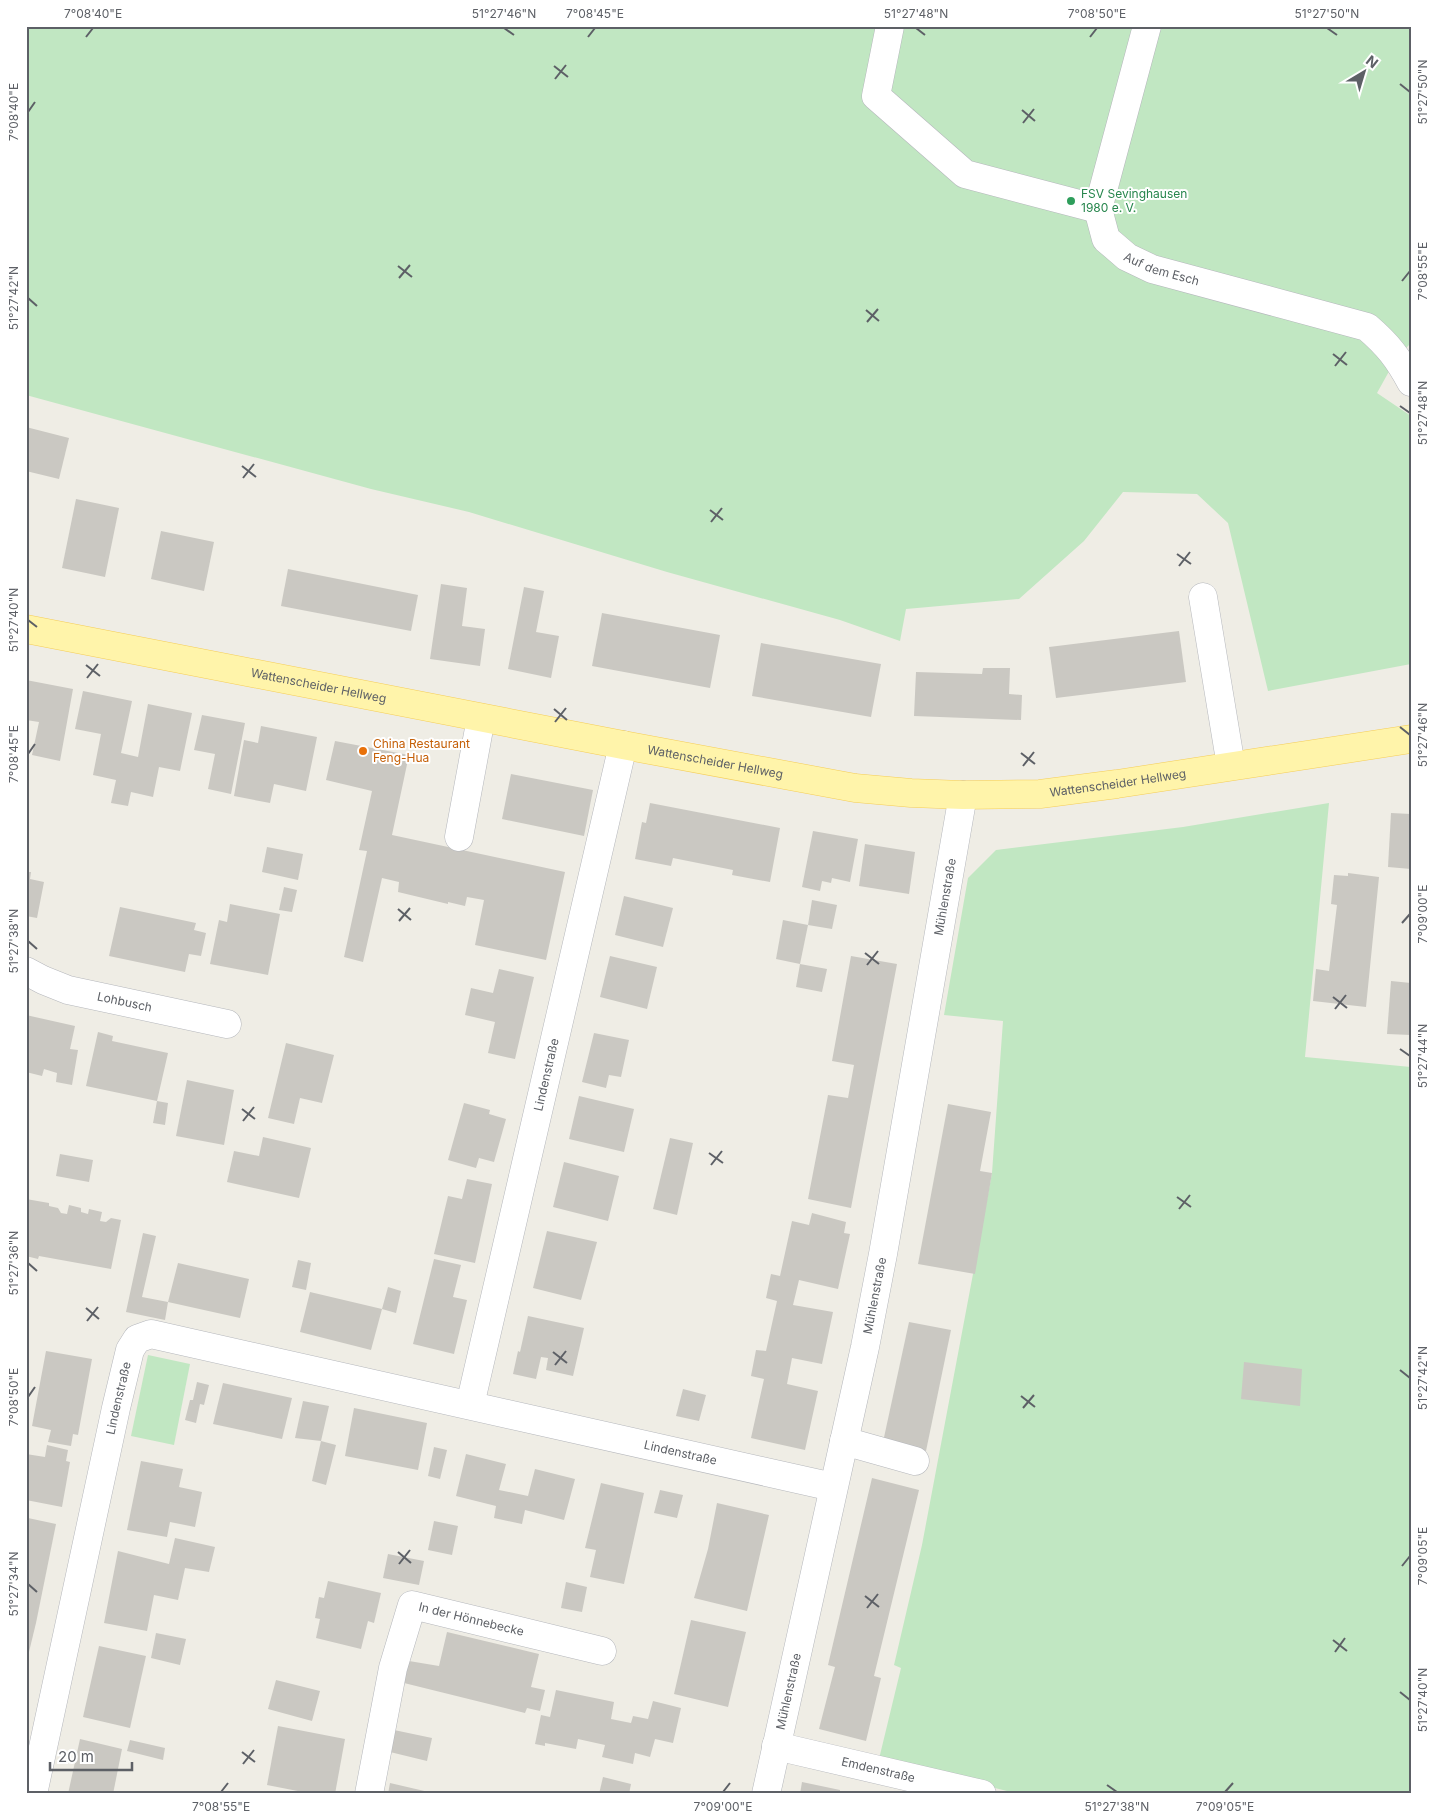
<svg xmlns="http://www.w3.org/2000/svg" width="1437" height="1820" font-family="Inter,sans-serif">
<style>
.green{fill:#c1e7c2}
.building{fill:#cac8c2}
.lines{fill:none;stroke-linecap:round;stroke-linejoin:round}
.minor-casing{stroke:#b5b7bc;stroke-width:29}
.major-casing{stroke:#f5cd58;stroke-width:29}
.minor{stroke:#fff;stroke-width:28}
.major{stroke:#fff4aa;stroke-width:28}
.ticks{fill:none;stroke:#5d6066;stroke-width:2}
.leisure-dot{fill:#2e9e5b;stroke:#fff;stroke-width:2}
.food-dot{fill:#e8710a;stroke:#fff;stroke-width:2}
.labels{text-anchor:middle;stroke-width:4;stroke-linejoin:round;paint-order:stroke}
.leisure-label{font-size:12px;fill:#27864d;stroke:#fff;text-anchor:start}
.street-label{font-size:12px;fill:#5d6066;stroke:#fff}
.food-label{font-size:12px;fill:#c56008;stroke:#fff;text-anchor:start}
.neatline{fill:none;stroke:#5d6066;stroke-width:2}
.ticks-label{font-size:12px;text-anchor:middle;fill:#5d6066}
</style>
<rect width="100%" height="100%" fill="#efede5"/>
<g class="green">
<path d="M26 26H1411V343L1397 357 1377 393 1411 416V664L1268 691 1228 523 1197 494 1123 492 1084 541 1019 599 906 609 900 641 840 620 667 572 469 512 371 489 26 395Z"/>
<path d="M1329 803 1305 1057 1411 1067V1794H1019L879 1759 901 1668 894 1665 922 1545 992 1173 1003 1021 944 1015 968 878 996 850 1183 827Z"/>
<path d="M148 1355 190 1364 174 1445 131 1436Z"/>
</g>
<g class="building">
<path d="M26 427 69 438 59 479 26 471Z"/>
<path d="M76 499 119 508 105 577 62 568Z"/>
<path d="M161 531 214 542 204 591 151 579Z"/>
<path d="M288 569 418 595 411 631 281 606Z"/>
<path d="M441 584 467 588 462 626 485 629 480 666 430 659Z"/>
<path d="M524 587 544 591 536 632 559 636 551 678 508 669Z"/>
<path d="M602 613 720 635 710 688 592 666Z"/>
<path d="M1179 631 1186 682 1056 698 1049 647Z"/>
<path d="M761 643 881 664 871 717 752 696Z"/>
<path d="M983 668H1010L1009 694 1022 695 1021 720 914 716 916 672 982 674Z"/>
<path d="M26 680 73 689 60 761 32 755 39 722 26 720Z"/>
<path d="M83 691 132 701 121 753 138 757 148 704 192 713 180 771 159 767 153 797 131 792 128 806 111 803 116 780 93 775 101 734 75 729Z"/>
<path d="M202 715 245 723 231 794 208 789 215 754 194 750Z"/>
<path d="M261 726 317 737 306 791 274 784 270 803 234 796 244 740 258 743Z"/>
<path d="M335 741 409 755 392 835 565 872 546 960 475 945 484 900 467 897 465 906 448 902V904L398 892 399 882 382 878 363 962 344 957 367 851 359 850 372 791 326 780Z"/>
<path d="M511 774 593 790 584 836 502 819Z"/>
<path d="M650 803 780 828 770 882 732 875 733 870 673 858 671 866 635 859 642 822 646 823Z"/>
<path d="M1391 813 1411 814V869L1388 867Z"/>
<path d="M813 831 858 839 850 882 832 878 831 883 822 881 820 891 802 887Z"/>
<path d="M865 844 915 852 909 894 859 886Z"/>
<path d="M267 847 303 854 298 880 262 872Z"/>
<path d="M26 872H31L30 879 44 882 37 918 26 916Z"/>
<path d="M1348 873 1379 877 1366 1007 1313 1001 1316 969 1329 971 1337 905 1331 904 1334 875 1348 876Z"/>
<path d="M284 887 297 890 292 912 279 910Z"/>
<path d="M624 896 673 908 663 947 615 935Z"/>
<path d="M812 900 837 905 832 929 808 925Z"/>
<path d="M230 904 280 914 268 975 210 964 219 920 227 922Z"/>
<path d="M120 907 196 923 194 930 206 933 201 956 189 954 185 972 109 956Z"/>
<path d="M783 920 808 925 800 964 776 959Z"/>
<path d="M610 956 657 967 647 1009 600 997Z"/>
<path d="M851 956 897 964 851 1208 808 1199 828 1095 848 1098 854 1065 832 1061Z"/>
<path d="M800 964 827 969 822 992 796 987Z"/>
<path d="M499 969 534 977 515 1059 488 1053 495 1022 465 1015 471 988 493 993Z"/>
<path d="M1391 981 1411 983V1035L1387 1034Z"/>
<path d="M26 1015 75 1026 70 1049 78 1050 72 1085 56 1082 57 1073 44 1069 42 1076 26 1072Z"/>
<path d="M98 1032 113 1036 112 1041 168 1053 157 1101 86 1086Z"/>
<path d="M594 1033 629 1040 621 1077 609 1075 606 1088 582 1082Z"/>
<path d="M286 1043 334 1055 322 1103 300 1098 294 1124 268 1118Z"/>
<path d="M187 1080 234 1090 224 1145 176 1136Z"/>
<path d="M579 1096 634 1109 624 1152 569 1139Z"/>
<path d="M157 1101 168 1103 165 1125 153 1123Z"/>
<path d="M464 1103 490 1110 489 1114 506 1119 494 1162 479 1158 476 1168 448 1160Z"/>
<path d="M948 1104 991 1112 980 1171 992 1173 975 1274 918 1264Z"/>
<path d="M263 1137 311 1148 299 1198 227 1182 234 1151 259 1156Z"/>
<path d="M670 1138 693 1143 677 1215 653 1209Z"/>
<path d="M60 1154 93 1160 89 1182 56 1176Z"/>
<path d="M564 1162 619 1176 608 1221 553 1207Z"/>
<path d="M467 1179 492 1184 475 1263 434 1254 448 1196 462 1199Z"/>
<path d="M26 1199 49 1203V1206L58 1208 61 1213 67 1214 69 1205 81 1208V1212L88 1214 89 1209 102 1212 100 1221 106 1222 111 1218 121 1220 111 1269 39 1256 38 1259 26 1256Z"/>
<path d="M812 1213 846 1222 844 1233 850 1234 838 1289 799 1280 793 1305 833 1312 822 1364 792 1358 787 1384 818 1391 805 1450 751 1438 764 1379 751 1376 756 1350 766 1351 777 1301 766 1298 771 1274 780 1276 792 1221 809 1225Z"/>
<path d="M547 1231 597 1242 581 1300 533 1288Z"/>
<path d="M143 1233 156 1236 142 1297 168 1302 178 1263 249 1279 240 1318 168 1302 165 1320 126 1312Z"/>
<path d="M434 1259 461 1265 453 1297 467 1300 454 1354 413 1344Z"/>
<path d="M298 1260 311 1263 306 1290 292 1287Z"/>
<path d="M388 1287 401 1291 396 1313 382 1309Z"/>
<path d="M310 1292 382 1309 371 1350 300 1332Z"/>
<path d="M528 1316 584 1328 573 1376 546 1370 548 1358 541 1357 536 1379 513 1374 518 1351 520 1352Z"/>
<path d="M909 1322 951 1330 926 1451 883 1442Z"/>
<path d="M46 1351 92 1359 78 1435 73 1434 71 1446 48 1442 51 1430 32 1426Z"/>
<path d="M1244 1362 1302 1369 1300 1406 1241 1399Z"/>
<path d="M197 1382 209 1385 204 1405 200 1404 196 1423 185 1420 190 1400H193Z"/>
<path d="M223 1383 292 1398 282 1439 213 1424Z"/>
<path d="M683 1389 706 1395 699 1421 676 1416Z"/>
<path d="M303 1401 329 1406 321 1441 295 1438Z"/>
<path d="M354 1408 427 1423 418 1470 345 1456Z"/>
<path d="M321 1441 336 1445 326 1485 312 1481Z"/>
<path d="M47 1445 68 1450 66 1461 70 1462 62 1507 26 1500V1454L45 1457Z"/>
<path d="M434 1447 447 1450 440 1479 428 1476Z"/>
<path d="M466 1454 506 1464 499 1490 528 1496 535 1469 575 1479 564 1520 525 1510 522 1524 494 1518 496 1506 456 1496Z"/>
<path d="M141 1461 183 1469 179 1487 202 1492 195 1527 170 1522 167 1537 127 1530Z"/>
<path d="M872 1478 919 1490 874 1676 881 1678 866 1741 819 1729 835 1667 828 1665Z"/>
<path d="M601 1483 644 1493 624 1584 590 1577 596 1550 585 1548Z"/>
<path d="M660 1490 683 1495 677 1518 654 1513Z"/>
<path d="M717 1503 769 1515 747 1611 694 1598 708 1549Z"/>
<path d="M28 1518 56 1524 36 1623 28 1656H26V1530Z"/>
<path d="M434 1521 458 1526 452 1555 428 1550Z"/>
<path d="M175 1538 215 1547 209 1572 185 1568 178 1600 154 1595 147 1631 104 1623 118 1551 169 1564Z"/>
<path d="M388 1554 424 1561 419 1585 383 1578Z"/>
<path d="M328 1581 381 1593 374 1623 368 1621 361 1649 316 1638 320 1619 315 1618 319 1597 324 1598Z"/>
<path d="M566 1582 587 1587 582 1612 561 1608Z"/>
<path d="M691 1620 746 1632 728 1707 674 1694Z"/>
<path d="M447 1632 539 1654 531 1687 545 1690 540 1711 527 1708 525 1713 404 1683 409 1661 439 1666Z"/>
<path d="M156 1633 186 1639 180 1665 151 1658Z"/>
<path d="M99 1646 146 1656 130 1728 83 1717Z"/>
<path d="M276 1680 320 1691 312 1721 268 1709Z"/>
<path d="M556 1690 614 1702 611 1719 631 1723 633 1716 648 1719 653 1701 681 1708 673 1743 655 1739 650 1757 635 1753 633 1764 602 1757 605 1745 578 1739 576 1749 545 1743V1746L535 1744 541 1715 550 1717Z"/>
<path d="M278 1726 345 1739 335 1794H313L267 1785Z"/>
<path d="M394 1730 432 1738 427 1761 390 1752Z"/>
<path d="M80 1739 122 1749 113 1794H68Z"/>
<path d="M130 1740 165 1748 163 1760 127 1751Z"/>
<path d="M603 1777 631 1784 629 1794H599Z"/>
<path d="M802 1782 840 1790V1794H800Z"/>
<path d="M390 1783 433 1793V1794H388Z"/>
</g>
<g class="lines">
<g class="minor-casing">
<g id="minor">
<path d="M890 26 876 96 965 174 1098 209"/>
<path id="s1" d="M1147 26 1098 209 1106 239 1127 257 1152 269 1367 327C1388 345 1398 358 1411 382"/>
<path d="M1203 597 1231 766"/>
<path d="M459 837 481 718"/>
<path id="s2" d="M26 971 43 980 68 990 227 1024"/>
<path id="s3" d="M470 1405 623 745"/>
<path d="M844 1441 915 1461"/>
<path id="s4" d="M776 1746 982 1794"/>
<path id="s5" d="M33 1794 116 1408 130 1350 137 1339 151 1334 833 1487"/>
<path id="s6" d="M369 1794 393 1668 412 1605 602 1651"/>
<path id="s7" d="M766 1794 865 1347 883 1254 963 795"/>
</g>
</g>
<g class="major-casing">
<g id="major">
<path id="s8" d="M26 629 623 745 855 788 911 793 963 795 1040 794 1117 784 1411 739"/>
</g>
</g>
<use href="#minor" class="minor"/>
<use href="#major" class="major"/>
</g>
<path class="ticks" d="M504 28 514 35M916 28 925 35M1327 28 1337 35M86 37 93 28M588 37 595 28M1090 37 1097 28M554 66 568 77M555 79 566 65M1400 84 1410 92M1022 110 1035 121M28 112 35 102M1023 123 1034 109M398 266 412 277M399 278 410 265M1402 281 1410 271M28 298 37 306M866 310 879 321M867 322 878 309M1333 354 1347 365M1335 366 1346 352M1400 406 1410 413M242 466 256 477M243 478 254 464M710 510 723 520M711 522 722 508M1177 554 1191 564M1179 566 1190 552M28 620 37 627M86 665 100 676M87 678 98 664M554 709 567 720M555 722 566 708M1400 727 1410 735M1021 753 1035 764M28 754 35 744M1023 766 1034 752M398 909 411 920M399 921 410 908M1402 923 1410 914M28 941 37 949M865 953 879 964M867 965 878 951M1333 997 1347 1008M1335 1009 1346 995M1400 1049 1410 1056M242 1109 255 1119M243 1121 254 1107M709 1153 723 1163M711 1165 722 1151M1177 1197 1191 1207M1179 1209 1190 1195M28 1263 37 1271M86 1308 99 1319M87 1321 98 1307M553 1352 567 1363M555 1365 566 1351M1400 1370 1410 1378M1021 1396 1035 1407M28 1397 35 1387M1023 1408 1034 1395M398 1552 411 1563M399 1564 410 1550M1402 1566 1410 1556M28 1584 37 1592M865 1596 879 1607M867 1608 878 1594M1333 1640 1347 1651M1335 1652 1345 1638M1400 1692 1410 1700M242 1752 255 1762M243 1764 254 1750M1107 1785 1117 1792M221 1792 228 1783M723 1792 730 1783M1225 1792 1233 1783"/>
<circle class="leisure-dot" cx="1071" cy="201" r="5"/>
<circle class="food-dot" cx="363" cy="751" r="5"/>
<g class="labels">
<g class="leisure-label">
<text x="1081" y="198">FSV Sevinghausen<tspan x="1081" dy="14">1980 e. V.</tspan></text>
</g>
<g class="street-label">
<text dy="4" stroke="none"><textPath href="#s1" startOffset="285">Auf dem Esch</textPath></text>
<text dy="4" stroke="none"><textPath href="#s8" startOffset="298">Wattenscheider Hellweg</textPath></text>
<text dy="4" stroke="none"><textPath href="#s8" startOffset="702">Wattenscheider Hellweg</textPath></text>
<text dy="4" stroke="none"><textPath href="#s8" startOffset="1108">Wattenscheider Hellweg</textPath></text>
<text dy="4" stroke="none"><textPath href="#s7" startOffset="915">Mühlenstraße</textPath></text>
<text dy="4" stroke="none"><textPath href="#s2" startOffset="104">Lohbusch</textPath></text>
<text dy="4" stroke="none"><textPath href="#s3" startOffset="339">Lindenstraße</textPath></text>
<text dy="4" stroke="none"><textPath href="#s7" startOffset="510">Mühlenstraße</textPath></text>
<text dy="4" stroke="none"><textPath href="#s5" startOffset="405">Lindenstraße</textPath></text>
<text dy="4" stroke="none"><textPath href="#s5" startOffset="1025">Lindenstraße</textPath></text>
<text dy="4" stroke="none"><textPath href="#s6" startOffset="255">In der Hönnebecke</textPath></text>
<text dy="4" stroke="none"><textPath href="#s7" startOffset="105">Mühlenstraße</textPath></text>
<text dy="4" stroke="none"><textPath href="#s4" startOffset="105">Emdenstraße</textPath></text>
</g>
<g class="food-label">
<text x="373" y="748">China Restaurant<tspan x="373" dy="14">Feng-Hua</tspan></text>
</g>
</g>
<rect width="1437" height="1820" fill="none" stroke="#ffffff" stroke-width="55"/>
<g transform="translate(1364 72) rotate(38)" stroke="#ffffff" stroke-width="4" paint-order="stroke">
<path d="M0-4L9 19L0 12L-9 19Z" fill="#5d6066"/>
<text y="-8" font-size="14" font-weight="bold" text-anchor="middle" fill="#5d6066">N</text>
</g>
<path d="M50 1762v8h82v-8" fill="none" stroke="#5d6066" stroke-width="2.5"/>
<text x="58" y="1762" font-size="15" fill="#5d6066" stroke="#ffffff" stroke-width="4" paint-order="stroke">20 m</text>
<rect x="28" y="28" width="1382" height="1764" class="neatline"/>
<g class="ticks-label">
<text x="93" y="18">7°08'40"E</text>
<text x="504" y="18">51°27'46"N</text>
<text x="595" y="18">7°08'45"E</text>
<text x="916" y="18">51°27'48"N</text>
<text x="1097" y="18">7°08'50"E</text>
<text x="1327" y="18">51°27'50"N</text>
<text transform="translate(1423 92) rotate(-90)" y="4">51°27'50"N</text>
<text transform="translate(14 112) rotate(-90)" y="4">7°08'40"E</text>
<text transform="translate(1423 271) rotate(-90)" y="4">7°08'55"E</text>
<text transform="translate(14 298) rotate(-90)" y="4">51°27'42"N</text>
<text transform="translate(1423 413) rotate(-90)" y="4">51°27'48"N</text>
<text transform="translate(14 620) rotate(-90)" y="4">51°27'40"N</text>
<text transform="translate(1423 735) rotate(-90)" y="4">51°27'46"N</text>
<text transform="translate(14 754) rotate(-90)" y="4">7°08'45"E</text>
<text transform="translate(1423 914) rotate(-90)" y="4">7°09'00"E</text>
<text transform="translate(14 941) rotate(-90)" y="4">51°27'38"N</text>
<text transform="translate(1423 1056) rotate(-90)" y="4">51°27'44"N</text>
<text transform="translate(14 1263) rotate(-90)" y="4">51°27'36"N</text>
<text transform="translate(1423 1378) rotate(-90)" y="4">51°27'42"N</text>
<text transform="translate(14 1397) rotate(-90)" y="4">7°08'50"E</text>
<text transform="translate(1423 1556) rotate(-90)" y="4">7°09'05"E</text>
<text transform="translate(14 1584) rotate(-90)" y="4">51°27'34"N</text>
<text transform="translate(1423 1700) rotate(-90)" y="4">51°27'40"N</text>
<text x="221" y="1811">7°08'55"E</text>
<text x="723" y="1811">7°09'00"E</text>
<text x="1117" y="1811">51°27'38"N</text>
<text x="1225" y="1811">7°09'05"E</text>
</g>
</svg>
